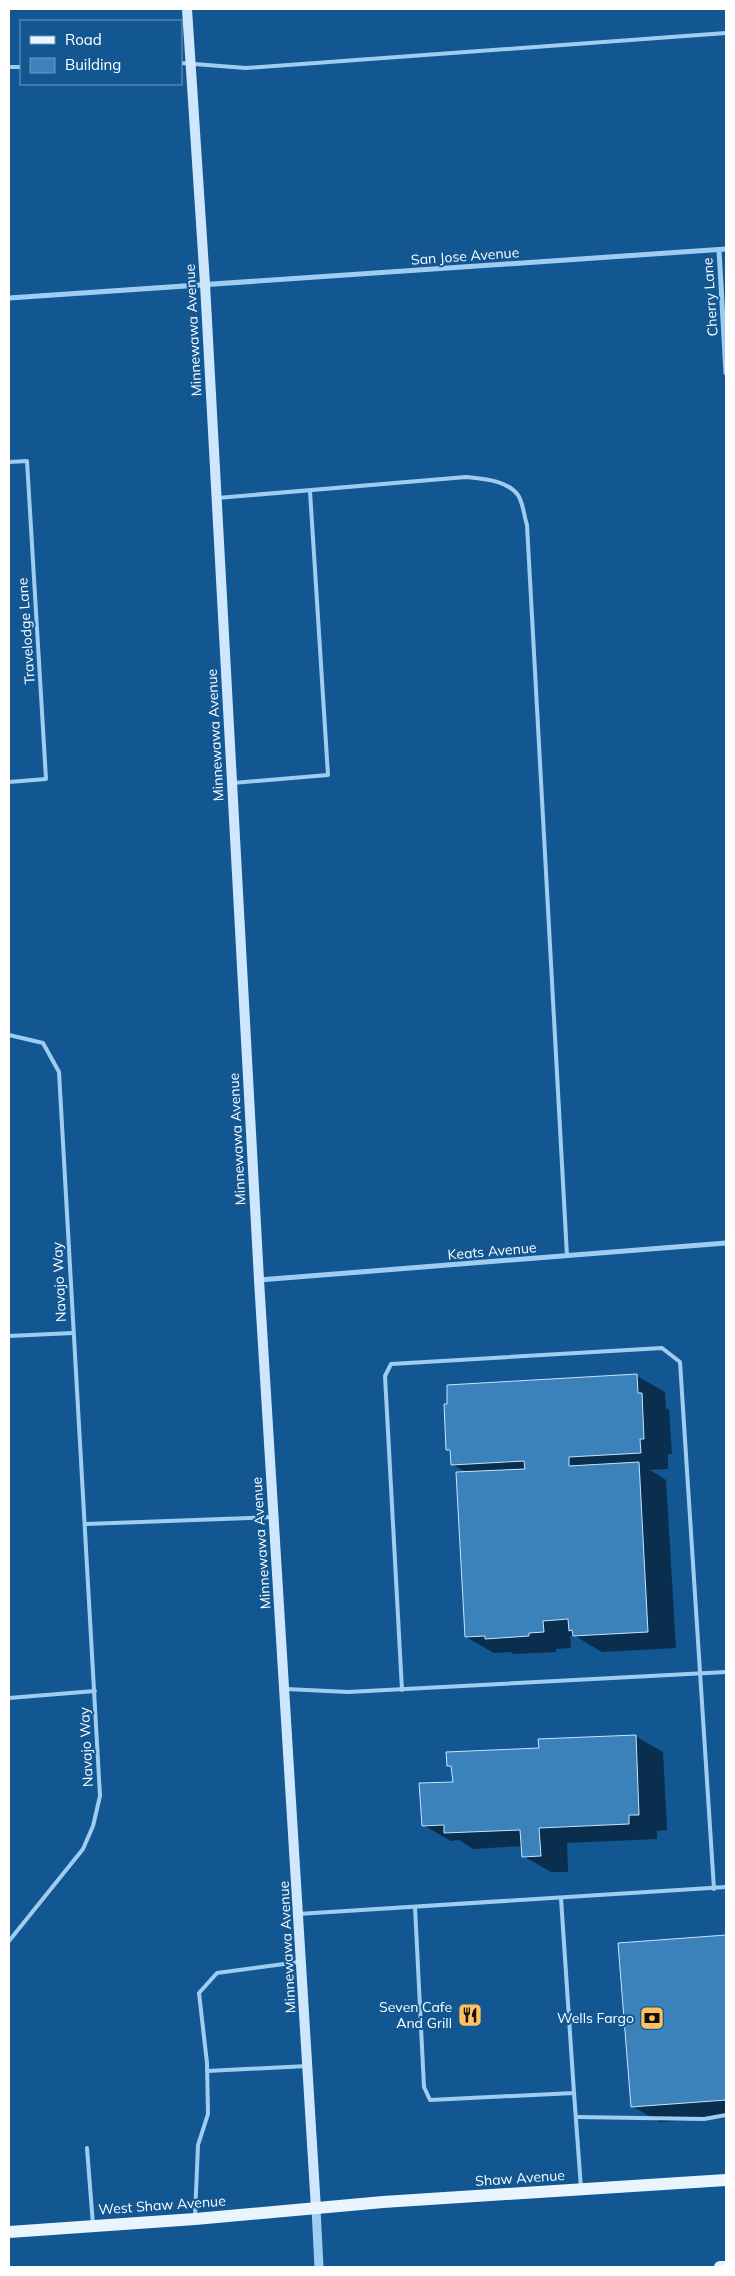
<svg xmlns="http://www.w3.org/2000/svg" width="735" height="2276" font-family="Mulish,sans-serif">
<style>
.shadow{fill:#0007}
.building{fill:#3b81ba;stroke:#c6e5fd}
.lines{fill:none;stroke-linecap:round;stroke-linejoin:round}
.service{stroke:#9fcdf2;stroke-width:4}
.minor{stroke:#9fcdf2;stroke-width:5}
.tertiary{stroke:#9fcdf2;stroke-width:9}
.secondary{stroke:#cee7fc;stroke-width:10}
.primary{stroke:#eaf4ff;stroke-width:12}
.labels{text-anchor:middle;stroke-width:4;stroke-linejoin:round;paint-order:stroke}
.street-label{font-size:14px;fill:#fff;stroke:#125792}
.poi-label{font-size:14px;fill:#fff;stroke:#125792;text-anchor:end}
</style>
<rect width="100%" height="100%" fill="#125792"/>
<g class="shadow">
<path d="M637 1376 665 1392 666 1408 669 1410 672 1454H668V1469L650 1470 666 1480 676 1648 602 1652 575 1636H570L571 1648 556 1649V1652L514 1654 510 1652 494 1653 466 1637 468 1473 452 1464 451 1452 447 1450Z"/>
<path d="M635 1736 663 1752 667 1830 657 1831V1839L567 1843 568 1872H551L523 1856 522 1846 473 1849 459 1840 451 1841 423 1825 454 1783 453 1768 448 1766 540 1749Z"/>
<path d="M726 1936V2117L660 2122 632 2106 620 1944Z"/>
</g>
<g class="building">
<path d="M637 1374 638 1393H642L644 1439H640L641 1453 569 1457V1466L639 1462 648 1632 573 1636 572 1630 569 1631 568 1619 543 1621 544 1632 529 1633V1636L485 1639V1636L465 1637 456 1472 525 1469 524 1461 451 1465 450 1450H446L444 1404H447V1385Z"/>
<path d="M636 1735 639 1815H629V1824L539 1828 541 1856 522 1857 520 1830 444 1833V1825L422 1826 419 1783 453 1782 451 1766H447L446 1752 539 1748 538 1739Z"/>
<path d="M726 1935V2100L631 2107 618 1943Z"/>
</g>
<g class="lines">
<g class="service">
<path d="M181 63 246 68 726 33"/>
<path d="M9 67H21"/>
<path d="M9 462 27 461 46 779 9 782"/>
<path d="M217 498 466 477C483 479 507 480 518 495 523 502 524 516 527 525L567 1256"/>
<path d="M233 783 328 775 310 491"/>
<path d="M9 1035 43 1043 59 1072 100 1796 93 1826 83 1849 9 1941"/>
<path d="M9 1336 73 1333"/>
<path d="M86 1524 273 1517"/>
<path d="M286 1689 348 1692 726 1672"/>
<path d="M402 1690 385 1376 391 1364 662 1348 680 1362 714 1889"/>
<path d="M9 1698 95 1691"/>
<path d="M415 1907 424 2087 430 2100 574 2093 561 1898"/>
<path d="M298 1914 726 1887"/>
<path d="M207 2071 307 2066"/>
<path d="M574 2093 581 2188"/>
<path d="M576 2117 704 2119 726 2115"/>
<path d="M87 2148 93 2225"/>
<path d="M195 2216 198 2145 208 2114 207 2063 199 1993 217 1973 299 1962"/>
</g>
<g class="minor">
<path d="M719 250 726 373"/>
<path d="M9 298 726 249"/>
<path d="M259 1280 726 1243"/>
</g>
<path class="tertiary" d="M316 2209 319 2267"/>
<path class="secondary" d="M187 9 205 284 259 1280 316 2209"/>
<g class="primary">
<path d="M9 2232 195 2219 383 2202 726 2180"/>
<path d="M720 2267H726"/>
</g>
</g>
<defs>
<g id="restaurant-square" transform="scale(1.25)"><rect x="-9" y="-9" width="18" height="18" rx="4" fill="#ffc160" stroke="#125792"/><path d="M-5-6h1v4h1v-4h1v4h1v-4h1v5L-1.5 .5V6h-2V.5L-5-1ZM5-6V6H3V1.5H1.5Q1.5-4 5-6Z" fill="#111"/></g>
<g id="bank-square" transform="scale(1.25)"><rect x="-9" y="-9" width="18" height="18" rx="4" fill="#ffc160" stroke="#125792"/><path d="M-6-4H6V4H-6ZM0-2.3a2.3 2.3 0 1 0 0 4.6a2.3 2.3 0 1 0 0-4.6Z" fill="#111"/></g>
</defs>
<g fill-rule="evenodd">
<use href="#restaurant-square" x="470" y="2015"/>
<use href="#bank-square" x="652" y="2018"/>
</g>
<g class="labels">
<g class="street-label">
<text transform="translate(465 256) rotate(-4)" y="5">San Jose Avenue</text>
<text transform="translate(710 297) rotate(-94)" y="5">Cherry Lane</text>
<text transform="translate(193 330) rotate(-93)" y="5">Minnewawa Avenue</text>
<text transform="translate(26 631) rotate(-94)" y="5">Travelodge Lane</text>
<text transform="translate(215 735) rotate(-93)" y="5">Minnewawa Avenue</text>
<text transform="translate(237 1139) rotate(-93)" y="5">Minnewawa Avenue</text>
<text transform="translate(492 1251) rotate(-5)" y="5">Keats Avenue</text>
<text transform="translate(59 1282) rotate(-93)" y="5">Navajo Way</text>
<text transform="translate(261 1543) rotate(-94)" y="5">Minnewawa Avenue</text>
<text transform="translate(86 1747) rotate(-93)" y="5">Navajo Way</text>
<text transform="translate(287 1947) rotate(-93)" y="5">Minnewawa Avenue</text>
<text transform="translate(520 2178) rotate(-4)" y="5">Shaw Avenue</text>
<text transform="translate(162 2205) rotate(-4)" y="5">West Shaw Avenue</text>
</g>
<g class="poi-label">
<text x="452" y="2012">Seven Cafe<tspan x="452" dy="16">And Grill</tspan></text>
<text x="634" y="2023">Wells Fargo</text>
</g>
</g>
<rect width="735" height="2276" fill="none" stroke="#ffffff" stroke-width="20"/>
<rect x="20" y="20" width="162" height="65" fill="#125792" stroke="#719abe"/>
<rect x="30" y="36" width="25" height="8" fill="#eaf4ff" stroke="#719abe"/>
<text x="65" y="45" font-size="15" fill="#ffffff">Road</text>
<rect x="30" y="58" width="25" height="15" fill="#3b81ba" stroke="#719abe"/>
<text x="65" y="70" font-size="15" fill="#ffffff">Building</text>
</svg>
